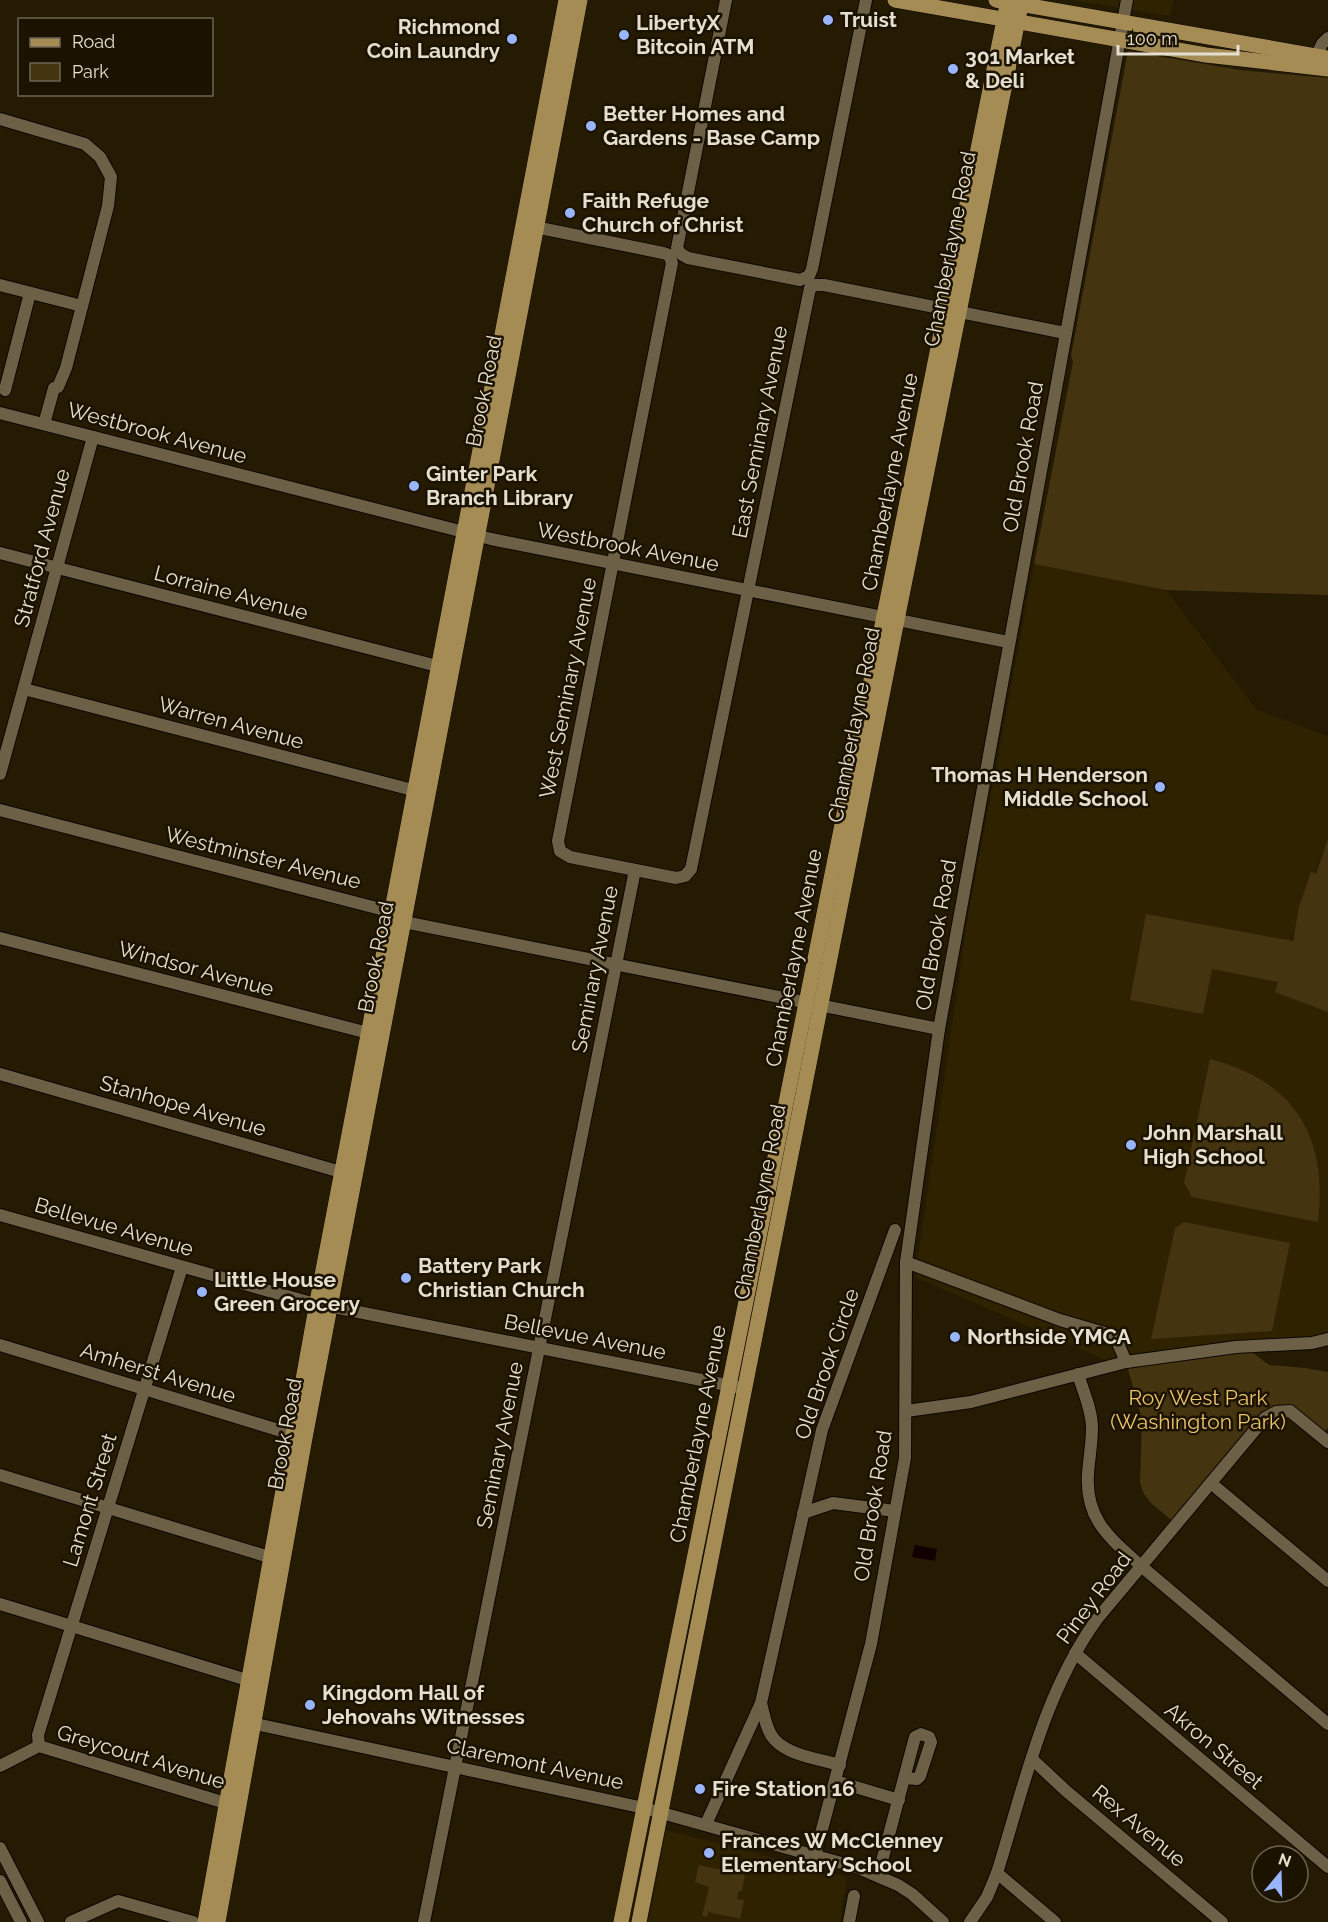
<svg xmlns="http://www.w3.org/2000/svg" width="1328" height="1922" font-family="Raleway,sans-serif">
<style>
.built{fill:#2f2201}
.green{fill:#443510}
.water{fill:#120000}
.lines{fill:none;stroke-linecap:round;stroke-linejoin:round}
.minor-casing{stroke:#0e0600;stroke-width:14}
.major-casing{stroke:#0e0600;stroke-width:16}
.minor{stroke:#6c6046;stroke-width:12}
.major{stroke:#a48c54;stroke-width:15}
.poi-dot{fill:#98b5fd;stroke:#1c1200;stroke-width:2}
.labels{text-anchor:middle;stroke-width:5;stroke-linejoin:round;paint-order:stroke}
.poi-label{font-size:21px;font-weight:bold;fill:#e5dfd0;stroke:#1c1200;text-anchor:start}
.street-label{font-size:21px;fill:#e5dfd0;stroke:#1c1200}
.park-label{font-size:21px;fill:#eac468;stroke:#1c1200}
</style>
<rect width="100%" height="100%" fill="#251b03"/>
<g class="built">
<path d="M1072 0H1174L1170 16Z"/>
<path d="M1034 564 1166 590 1257 710 1328 736V838L1295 928 1275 991 1328 1012V1335L1122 1367 915 1277 967 923Z"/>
<path d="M666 1830 847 1877 840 1922H649Z"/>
</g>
<g class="green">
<path d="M1128 51 1240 70 1328 78V595L1166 590 1034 564 1073 362 1071 356Z"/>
<path d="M1328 838V1012L1275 992 1278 982 1212 969 1203 1014 1130 1000 1146 914 1293 941 1299 907 1311 872 1316 874Z"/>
<path d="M1210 1059C1294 1081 1328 1135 1318 1222L1192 1197 1184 1183Z"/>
<path d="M1184 1222 1290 1243 1272 1331 1151 1339 1175 1228Z"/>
<path d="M1245 1347 1269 1365 1305 1368 1328 1372V1428L1321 1436 1290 1411 1276 1412 1176 1524 1151 1503 1144 1494 1140 1483 1142 1419 1126 1362Z"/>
<path d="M699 1865 745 1875 742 1891H739L737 1899 744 1900 740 1919 708 1912 707 1917 702 1916 709 1887 695 1882Z"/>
</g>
<path class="water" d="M915 1545 937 1549 935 1561 912 1557Z"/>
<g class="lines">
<g class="minor-casing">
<g id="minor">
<path d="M726 0 677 248 681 254 688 258 800 280 809 276 812 269 866 0"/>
<path d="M1313 63 1322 44 1328 38"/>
<path d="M0 119 85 144 100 157 111 177 108 206 66 368 58 387 54 388 44 424"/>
<path d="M530 226 663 253 669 255 672 263 558 841 560 851 570 857 676 878 685 876 691 869 810 288 815 285H824L1065 333"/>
<path d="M0 285 82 306"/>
<path d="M5 390 30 293"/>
<path d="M0 413 491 539 1008 642"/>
<path d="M0 553 445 668"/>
<path d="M24 689 424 793"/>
<path d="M0 774 93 437"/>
<path d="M0 810 392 912 404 922 939 1029"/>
<path d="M0 938 376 1035"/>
<path d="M0 1074 348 1174"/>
<path d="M0 1215 308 1302 737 1387"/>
<path d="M906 1262 1060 1320 1115 1336 1126 1362"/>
<path d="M0 1345 301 1437"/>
<path d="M1078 1374C1083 1391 1092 1410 1092 1428 1092 1443 1089 1459 1088 1474 1085 1520 1110 1538 1141 1566L1328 1724"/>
<path d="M906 1411 971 1402 1126 1362 1236 1347 1312 1343 1328 1339"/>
<path d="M0 1475 279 1560"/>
<path d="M1212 1484 1328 1581"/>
<path d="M803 1513 833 1503 895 1511"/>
<path d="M0 1604 257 1683"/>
<path d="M1075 1653 1328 1867"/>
<path d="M247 1722 644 1808 823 1858 856 1867 898 1885 912 1894 943 1922"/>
<path d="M39 1746 38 1735 182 1267"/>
<path d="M1032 1759 1065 1790 1222 1922"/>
<path d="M840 1765C819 1759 789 1756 774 1739 766 1730 764 1714 761 1703L822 1430 895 1230"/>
<path d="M0 1766 39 1746 235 1806"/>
<path d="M835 1781 899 1800"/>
<path d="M706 1824 761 1703"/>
<path d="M0 1848 38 1922"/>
<path d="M815 1856 871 1644 905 1458 906 1262 939 1029 1127 0"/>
<path d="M997 1873 1055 1922"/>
<path d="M878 1876 915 1737 921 1734 929 1737 931 1742 920 1776 917 1779 905 1778"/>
<path d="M0 1881 21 1922"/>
<path d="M71 1922 118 1901 193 1922"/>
<path d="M424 1922 635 870"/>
<path d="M849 1922 854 1896"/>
<path d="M970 1922 987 1897 997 1873C1024 1787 1043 1694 1097 1619L1265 1418 1276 1412 1290 1411 1328 1442"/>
</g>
</g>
<g class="major-casing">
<g id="major">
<path d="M895 0 1206 55 1328 69"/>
<path d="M996 0 1328 58"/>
<path d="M205 1922 319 1291 566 0"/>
<path d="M218 1922 305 1438 580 0"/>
<path d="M621 1922 1008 0"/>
<path d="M639 1922 899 610 1022 0"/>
</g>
</g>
<use href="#minor" class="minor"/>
<use href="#major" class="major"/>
</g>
<g class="poi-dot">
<circle cx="828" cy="20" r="6"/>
<circle cx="624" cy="35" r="6"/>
<circle cx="512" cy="39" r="6"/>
<circle cx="953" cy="69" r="6"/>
<circle cx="591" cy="126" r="6"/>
<circle cx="570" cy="213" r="6"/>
<circle cx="414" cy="486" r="6"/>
<circle cx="1160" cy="787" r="6"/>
<circle cx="1131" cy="1145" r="6"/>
<circle cx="406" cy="1278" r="6"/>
<circle cx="202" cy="1292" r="6"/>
<circle cx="955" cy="1337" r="6"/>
<circle cx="310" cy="1705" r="6"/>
<circle cx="700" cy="1789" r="6"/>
<circle cx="709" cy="1853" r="6"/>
</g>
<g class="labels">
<g class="poi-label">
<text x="840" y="27">Truist</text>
<text x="636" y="30">LibertyX<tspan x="636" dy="24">Bitcoin ATM</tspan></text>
<text x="500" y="34" text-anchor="end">Richmond<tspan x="500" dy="24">Coin Laundry</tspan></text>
<text x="965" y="64">301 Market<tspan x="965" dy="24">&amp; Deli</tspan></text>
<text x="603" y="121">Better Homes and<tspan x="603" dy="24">Gardens - Base Camp</tspan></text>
<text x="582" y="208">Faith Refuge<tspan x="582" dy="24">Church of Christ</tspan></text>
<text x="426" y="481">Ginter Park<tspan x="426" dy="24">Branch Library</tspan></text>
<text x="1148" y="782" text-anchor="end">Thomas H Henderson<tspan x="1148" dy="24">Middle School</tspan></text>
<text x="1143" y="1140">John Marshall<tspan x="1143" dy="24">High School</tspan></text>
<text x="418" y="1273">Battery Park<tspan x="418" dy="24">Christian Church</tspan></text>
<text x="214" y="1287">Little House<tspan x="214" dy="24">Green Grocery</tspan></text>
<text x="967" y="1344">Northside YMCA</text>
<text x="322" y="1700">Kingdom Hall of<tspan x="322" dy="24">Jehovahs Witnesses</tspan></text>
<text x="712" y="1796">Fire Station 16</text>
<text x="721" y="1848">Frances W McClenney<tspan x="721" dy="24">Elementary School</tspan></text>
</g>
<g class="street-label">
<text transform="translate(950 249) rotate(-79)" y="7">Chamberlayne Road</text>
<text transform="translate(484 391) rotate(-79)" y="7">Brook Road</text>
<text transform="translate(760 432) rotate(-79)" y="7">East Seminary Avenue</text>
<text transform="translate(157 433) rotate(15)" y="7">Westbrook Avenue</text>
<text transform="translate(1023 457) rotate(-80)" y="7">Old Brook Road</text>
<text transform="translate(890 482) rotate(-79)" y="7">Chamberlayne Avenue</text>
<text transform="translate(628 547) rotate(11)" y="7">Westbrook Avenue</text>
<text transform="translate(42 548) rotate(-75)" y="7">Stratford Avenue</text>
<text transform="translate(231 593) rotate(15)" y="7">Lorraine Avenue</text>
<text transform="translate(568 688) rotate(-79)" y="7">West Seminary Avenue</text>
<text transform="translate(231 723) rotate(15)" y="7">Warren Avenue</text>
<text transform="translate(854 725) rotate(-79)" y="7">Chamberlayne Road</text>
<text transform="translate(263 858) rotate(14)" y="7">Westminster Avenue</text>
<text transform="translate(936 935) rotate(-80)" y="7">Old Brook Road</text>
<text transform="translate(376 957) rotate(-79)" y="7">Brook Road</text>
<text transform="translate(794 958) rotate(-79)" y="7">Chamberlayne Avenue</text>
<text transform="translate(196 969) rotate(15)" y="7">Windsor Avenue</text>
<text transform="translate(595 969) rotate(-79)" y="7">Seminary Avenue</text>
<text transform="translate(183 1106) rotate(16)" y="7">Stanhope Avenue</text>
<text transform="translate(760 1202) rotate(-79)" y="7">Chamberlayne Road</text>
<text transform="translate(114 1227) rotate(16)" y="7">Bellevue Avenue</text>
<text transform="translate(585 1337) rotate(11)" y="7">Bellevue Avenue</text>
<text transform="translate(827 1364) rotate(-71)" y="7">Old Brook Circle</text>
<text transform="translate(158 1373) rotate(17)" y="7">Amherst Avenue</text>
<text transform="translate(285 1434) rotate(-80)" y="7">Brook Road</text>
<text transform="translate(698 1434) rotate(-79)" y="7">Chamberlayne Avenue</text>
<text transform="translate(500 1445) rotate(-79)" y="7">Seminary Avenue</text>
<text transform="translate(90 1500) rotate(-73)" y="7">Lamont Street</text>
<text transform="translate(873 1506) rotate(-81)" y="7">Old Brook Road</text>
<text transform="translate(1094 1598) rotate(-53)" y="7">Piney Road</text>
<text transform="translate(1214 1746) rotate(40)" y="7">Akron Street</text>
<text transform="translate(141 1757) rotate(17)" y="7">Greycourt Avenue</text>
<text transform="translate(535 1764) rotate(12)" y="7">Claremont Avenue</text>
<text transform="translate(1139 1826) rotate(40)" y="7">Rex Avenue</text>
</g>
<g class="park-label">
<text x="1198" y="1405">Roy West Park<tspan x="1198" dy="24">(Washington Park)</tspan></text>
</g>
</g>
<rect x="18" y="18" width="195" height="78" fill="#1c1200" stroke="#6c6453" stroke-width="1.5"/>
<rect x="30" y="38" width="30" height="9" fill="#a48c54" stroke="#6c6453" stroke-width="1.5"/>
<text x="72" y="48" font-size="18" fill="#e5dfd0">Road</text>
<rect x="30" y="63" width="30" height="18" fill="#443510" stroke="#6c6453" stroke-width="1.5"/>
<text x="72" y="78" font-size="18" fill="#e5dfd0">Park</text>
<g transform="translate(1280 1874) rotate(19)"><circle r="28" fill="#1c1200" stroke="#6c6453" stroke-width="1.5"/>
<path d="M0-4.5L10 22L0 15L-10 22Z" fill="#98b5fd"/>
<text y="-9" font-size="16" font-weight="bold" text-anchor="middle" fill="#e5dfd0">N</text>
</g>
<path d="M1118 45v9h120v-9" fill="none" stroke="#e5dfd0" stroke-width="3"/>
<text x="1127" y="45" font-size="18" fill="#e5dfd0" stroke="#1c1200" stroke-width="4.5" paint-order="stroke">100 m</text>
</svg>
